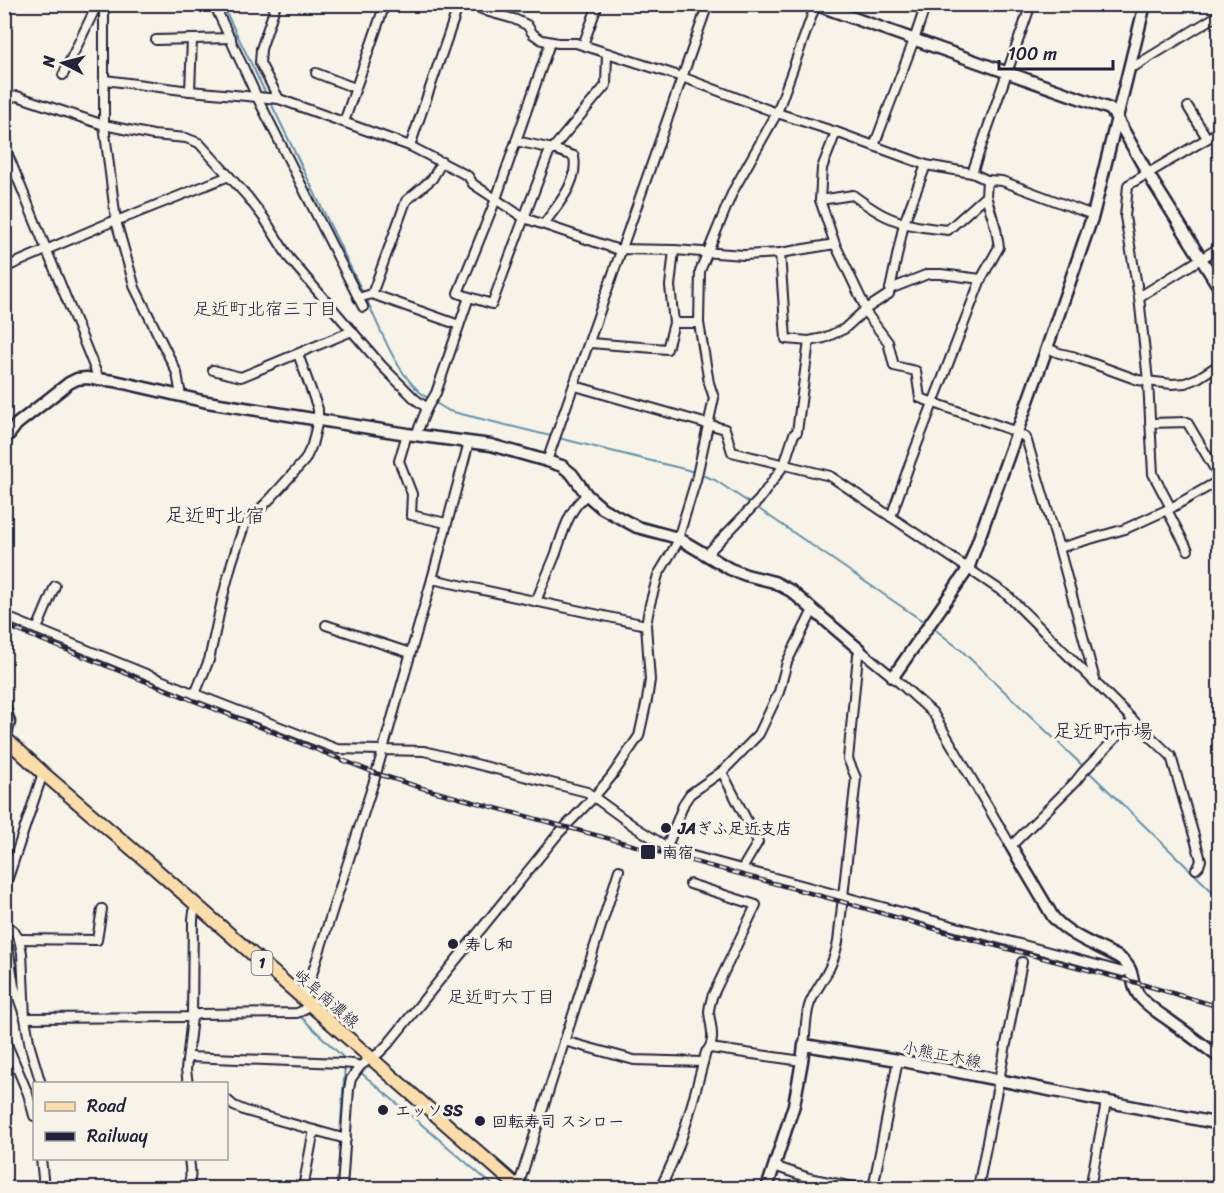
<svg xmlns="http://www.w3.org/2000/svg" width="1224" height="1193" font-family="Sriracha,'Klee One',sans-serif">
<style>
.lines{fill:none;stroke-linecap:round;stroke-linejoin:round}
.stream{stroke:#6590aa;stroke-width:2}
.street-casing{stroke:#22223b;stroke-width:12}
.secondary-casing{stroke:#22223b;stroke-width:15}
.primary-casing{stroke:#22223b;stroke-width:16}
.street{stroke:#f7f3e8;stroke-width:8}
.secondary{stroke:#f7f3e8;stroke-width:10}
.primary{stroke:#faddab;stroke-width:12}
.rail-casing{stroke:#22223b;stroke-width:4.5}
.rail{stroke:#f7f3e8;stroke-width:2;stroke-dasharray:7;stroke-linecap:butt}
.poi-dot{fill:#22223b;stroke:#f7f3e8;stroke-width:2}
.labels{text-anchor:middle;stroke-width:6;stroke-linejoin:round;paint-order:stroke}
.shield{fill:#f7f3e8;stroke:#62616f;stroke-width:1.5}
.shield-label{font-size:15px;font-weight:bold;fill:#22223b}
.poi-label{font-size:16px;font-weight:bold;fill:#22223b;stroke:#f7f3e8;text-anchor:start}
.street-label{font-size:16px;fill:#22223b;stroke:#f7f3e8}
.neighbourhood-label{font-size:18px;fill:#22223b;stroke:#f7f3e8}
.quarter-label{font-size:20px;fill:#22223b;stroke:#f7f3e8}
</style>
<rect width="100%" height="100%" fill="#f7f3e8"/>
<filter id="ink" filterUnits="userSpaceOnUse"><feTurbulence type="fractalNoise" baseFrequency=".0167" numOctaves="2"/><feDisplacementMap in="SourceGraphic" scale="12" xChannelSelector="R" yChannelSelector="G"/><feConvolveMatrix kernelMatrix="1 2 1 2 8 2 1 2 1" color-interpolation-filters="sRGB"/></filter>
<g filter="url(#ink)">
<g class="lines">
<g class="stream">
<path d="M222 4 267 96"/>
<path d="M270 101 363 293"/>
<path d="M366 298C381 331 398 379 429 399"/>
<path d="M434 402 449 411 688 470 715 480 751 504"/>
<path d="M756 507 927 624"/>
<path d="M932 627 962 651 1084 767"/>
<path d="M1088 771 1220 899"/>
<path d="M301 1017 348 1062"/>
<path d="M359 1071 496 1188"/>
<path d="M340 1134 345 1065"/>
<path d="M337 1188 340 1140"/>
</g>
<g class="street-casing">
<g id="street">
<path d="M104 4V125L116 221 135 288 177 373 181 396"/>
<path d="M214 4 257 97 363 307"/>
<path d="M276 4 261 49 260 63 279 99"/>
<path d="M469 4 489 12 514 19 527 25 533 34 542 40 558 43H576L682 77 777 113 836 132 926 165 972 173 987 180 986 196 996 229 999 247 981 279 911 460 891 517"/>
<path d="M156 40 231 38"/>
<path d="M583 45 598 4"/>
<path d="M1130 66H1135L1220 14"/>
<path d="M316 73 355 88"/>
<path d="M63 75 96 7 102 4"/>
<path d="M105 80 190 91 279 99 410 146 468 176 473 184 524 218 616 249 674 250 744 255 780 253 835 244"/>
<path d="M190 91 192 39"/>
<path d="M4 99 17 96 104 125 153 135 186 138 199 143 247 196 264 218 289 258 382 366 415 399 427 408"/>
<path d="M1188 107 1207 138"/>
<path d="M344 122 385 4"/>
<path d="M836 132 822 168 820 200 835 244 866 309"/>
<path d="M516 141 553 149 574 156C579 183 558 204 544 224"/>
<path d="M4 145 99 379"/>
<path d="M410 146 459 4"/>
<path d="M874 146 914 40 926 4"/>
<path d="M972 173 1031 4"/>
<path d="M987 180 1002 181 1093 215"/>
<path d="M820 200 853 195C865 204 877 213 890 218 908 226 929 228 948 230L986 196"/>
<path d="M4 268 111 222 124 218 229 176"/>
<path d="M890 289 928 274H941L981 279"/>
<path d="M372 294 459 325"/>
<path d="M469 297 492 304 524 218 548 155 554 147 606 85 607 53"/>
<path d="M1139 297 1220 247"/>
<path d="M358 298 372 294 406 201 432 179 442 162"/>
<path d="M864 310 888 342 894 366 916 371 920 398 1017 432 1026 438 1059 548 1095 680"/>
<path d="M674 323H699"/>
<path d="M809 341 824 338 844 329 866 309 889 294 904 223 926 165"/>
<path d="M590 343 667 349 674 323 670 286 674 250"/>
<path d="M1047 348 1059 353 1072 356 1138 380 1172 384 1185 383 1198 378 1220 364"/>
<path d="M213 370 241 377 352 331"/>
<path d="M575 386 725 429 732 452 830 476 1006 594 1133 720 1171 756 1201 860 1199 866 1196 869"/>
<path d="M1150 423 1187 422 1220 478"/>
<path d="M407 434 399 461 412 494 411 515 446 523"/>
<path d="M416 435 427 408 436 393 469 297 458 293 496 199 550 43"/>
<path d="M547 461 708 4"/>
<path d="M1171 508 1153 474 1148 381 1139 297 1125 217 1128 185 1220 131"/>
<path d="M1167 510 1188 550"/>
<path d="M1059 548 1125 529 1171 508 1220 480"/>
<path d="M706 555 759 500 784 465 794 434 797 432 809 341 786 339 780 253"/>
<path d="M432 579 646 625"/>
<path d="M536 602C542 585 550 569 556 553 563 533 569 508 587 495"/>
<path d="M4 616 195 694 337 749 424 751 587 792 635 827 667 847 678 852 1123 972 1130 970"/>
<path d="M326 625 410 653"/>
<path d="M37 629 55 586"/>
<path d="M195 694 209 660 223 596 232 562 245 523 251 515 257 512 271 498 305 460 312 445 318 420V409L298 354"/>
<path d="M722 772 758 842 742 869"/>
<path d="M667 847 684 803 690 794 724 770 759 734 779 692 787 662 811 614 814 610"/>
<path d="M4 890 43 773"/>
<path d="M4 924 13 930 19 939 22 953 25 1018 30 1047 41 1084"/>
<path d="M19 939 97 940 102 909"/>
<path d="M4 942 8 947 14 986 25 1018 192 1017 198 1014 297 1013 302 1011 309 1004"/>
<path d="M301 996 307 990 374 781 432 579 469 442"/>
<path d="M4 1037 28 1094 34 1116"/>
<path d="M564 1041 634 1060 703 1062"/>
<path d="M804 1045C806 1031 805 1016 810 1003 815 991 823 981 829 969 833 961 836 952 838 942L856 778 848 759 858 655 860 650 893 677 933 713 1011 846 1075 782 1083 772 1133 720"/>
<path d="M710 1048 802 1061"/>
<path d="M188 1057 341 1063 353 1064 360 1066"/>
<path d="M188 1084 186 1070 192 1017 193 919 195 904"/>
<path d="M226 1099 234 1106 246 1111 346 1139"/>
<path d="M41 1158 44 1188"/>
<path d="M774 1166 809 1178 858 1188"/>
<path d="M518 1187 619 870"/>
<path d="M186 1188C193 1180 190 1169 189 1158"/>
<path d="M303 1188 314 1130"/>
<path d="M342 1188 349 1089 351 1079 360 1066 379 1053 388 1044 558 834 594 797 611 777 639 736 647 700 650 680 646 625 650 604 658 575 676 545 696 480 714 398 709 383 699 323 700 271 733 191 777 113 816 4"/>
<path d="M660 1188C683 1146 693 1099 706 1052 717 1041 710 1025 709 1012 709 1007 711 1002 712 997L756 905 690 884"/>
<path d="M873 1188 898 1060"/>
<path d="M978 1188 1022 962"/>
<path d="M1090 1188 1106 1102"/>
</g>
</g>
<g class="secondary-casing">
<g id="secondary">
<path d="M814 4 1110 109 1116 117 1148 174 1220 289"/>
<path d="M4 441 17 424 69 383 77 379 86 378 115 381 207 402 407 434 491 445 547 461 562 466 572 474 587 495 602 508 620 518 637 527 678 538 730 569 746 575 774 582 791 591 860 650"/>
<path d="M893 677 968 569 1047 348 1093 215 1145 4"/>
<path d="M4 706 9 722 5 738"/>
<path d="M1011 846 1053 917C1069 936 1098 946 1120 958 1138 971 1128 984 1141 998 1149 1007 1160 1014 1170 1021 1187 1033 1203 1045 1220 1058"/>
<path d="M767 1188 794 1105 802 1061 804 1045 898 1060 1220 1124"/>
</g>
</g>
<g class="primary-casing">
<path id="primary" d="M4 737 43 773 152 866 519 1188"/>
</g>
<use href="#street" class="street"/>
<use href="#secondary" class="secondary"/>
<use href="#primary" class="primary"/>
<g class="rail-casing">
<path id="rail" d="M4 625 375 773 422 788 843 902 966 938 1134 982 1220 1007"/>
</g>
<use href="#rail" class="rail"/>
</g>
</g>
<g class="poi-dot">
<circle cx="666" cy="828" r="6"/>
<rect x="640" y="844" width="16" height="16" rx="3"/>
<circle cx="453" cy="944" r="6"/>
<circle cx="383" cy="1110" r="6"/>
<circle cx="480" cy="1121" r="6"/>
</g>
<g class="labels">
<rect class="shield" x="251.5" y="951" width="21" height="24" rx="4.5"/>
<g class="shield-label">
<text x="262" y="968">1</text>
</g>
<g class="poi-label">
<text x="678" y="834">JAぎふ足近支店</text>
<text x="662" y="858">南宿</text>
<text x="465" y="950">寿し和</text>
<text x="395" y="1116">エッソSS</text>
<text x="492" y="1127">回転寿司 スシロー</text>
</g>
<g class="street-label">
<text transform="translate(327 998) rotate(41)" y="6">岐阜南濃線</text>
<text transform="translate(942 1054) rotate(11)" y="6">小熊正木線</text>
</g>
<g class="neighbourhood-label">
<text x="265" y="315">足近町北宿三丁目</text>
<text x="501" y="1003">足近町六丁目</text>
</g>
<g class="quarter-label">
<text x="215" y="522">足近町北宿</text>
<text x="1103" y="738">足近町市場</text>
</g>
</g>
<rect width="1224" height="1193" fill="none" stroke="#f7f3e8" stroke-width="24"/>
<rect x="12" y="12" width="1200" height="1169" fill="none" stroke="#22223b" stroke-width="2" filter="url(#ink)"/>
<rect x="33" y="1082" width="195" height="78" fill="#f7f3e8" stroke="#a29fa3" stroke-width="1.5"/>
<rect x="45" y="1102" width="30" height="9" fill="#faddab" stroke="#a29fa3" stroke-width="1.5"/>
<text x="87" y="1112" font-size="18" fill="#22223b">Road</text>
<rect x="45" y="1132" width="30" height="9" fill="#22223b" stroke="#a29fa3" stroke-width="1.5"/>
<text x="87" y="1142" font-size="18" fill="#22223b">Railway</text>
<g transform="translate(63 63) rotate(276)" stroke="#f7f3e8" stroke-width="4.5" paint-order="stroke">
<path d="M0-4.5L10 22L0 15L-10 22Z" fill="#22223b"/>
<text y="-9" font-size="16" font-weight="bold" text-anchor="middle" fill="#22223b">N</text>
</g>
<path d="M999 60v9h114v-9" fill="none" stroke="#22223b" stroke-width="3"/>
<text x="1008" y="60" font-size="18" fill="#22223b" stroke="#f7f3e8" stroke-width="4.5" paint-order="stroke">100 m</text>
</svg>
